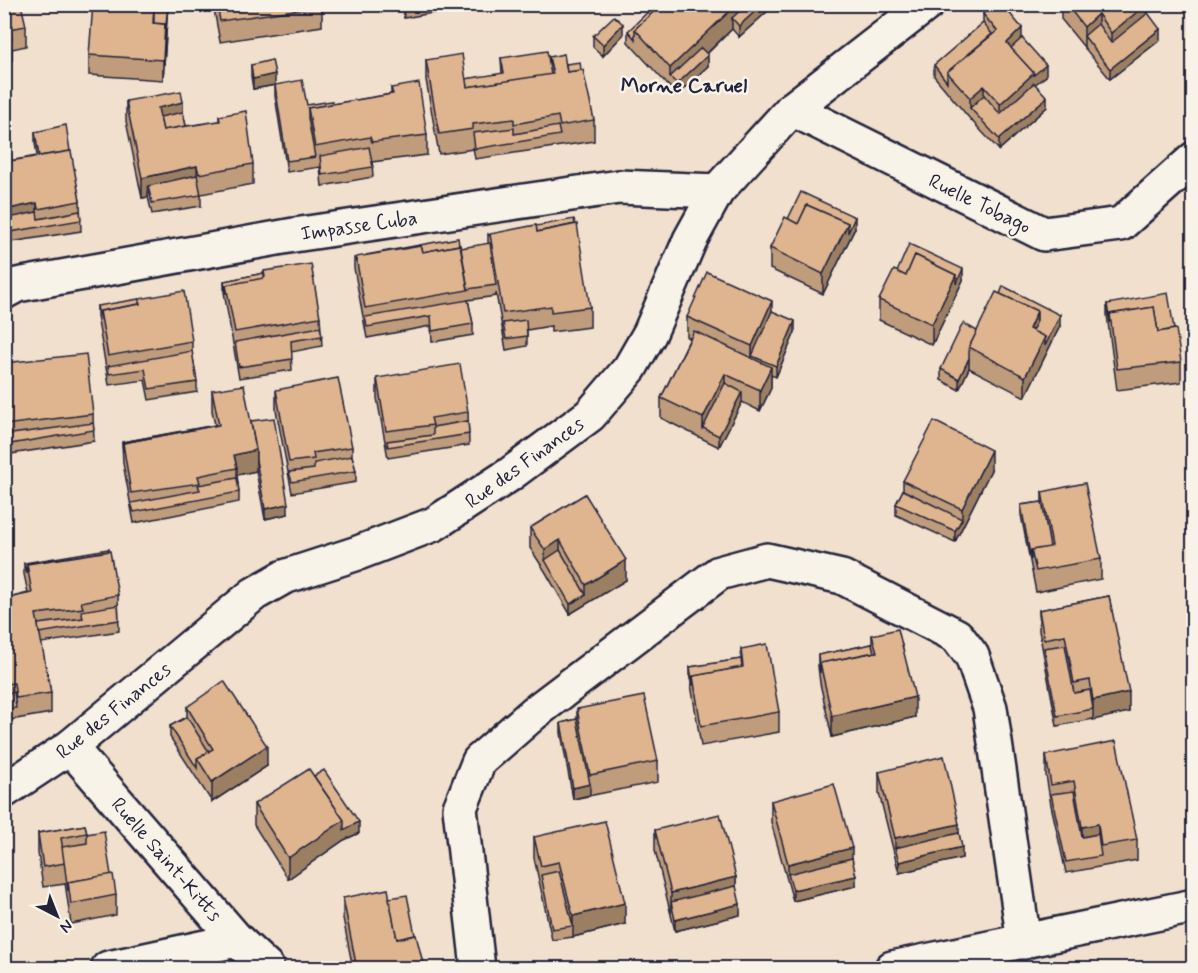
<svg xmlns="http://www.w3.org/2000/svg" width="1198" height="973" font-family="Mynerve,sans-serif">
<style>
.lines{fill:none;stroke-linecap:round;stroke-linejoin:round}
.street-casing{stroke:#22223b;stroke-width:38}
.street{stroke:#f7f3e8;stroke-width:33}
.wall{fill:#bf9c7b;stroke:#22223b;stroke-width:1.5}
.shaded-wall{fill:#9b7f64;stroke:#22223b;stroke-width:1.5}
.building{fill:#deb58f;stroke:#22223b;stroke-width:1.5}
.labels{text-anchor:middle;stroke-width:5;stroke-linejoin:round;paint-order:stroke}
.street-label{font-size:20px;fill:#22223b;stroke:#f7f3e8}
.neighbourhood-label{font-size:21px;font-weight:bold;fill:#22223b;stroke:#f7f3e8}
</style>
<rect width="100%" height="100%" fill="#f0e0cd"/>
<filter id="ink" filterUnits="userSpaceOnUse"><feTurbulence type="fractalNoise" baseFrequency=".0167" numOctaves="2"/><feDisplacementMap in="SourceGraphic" scale="12" xChannelSelector="R" yChannelSelector="G"/><feConvolveMatrix kernelMatrix="1 2 1 2 8 2 1 2 1" color-interpolation-filters="sRGB"/></filter>
<g filter="url(#ink)">
<g class="lines">
<g class="street-casing">
<g id="street">
<path d="M792 109 1044 234 1121 224 1194 159"/>
<path d="M4 292 17 285 294 235 619 187 717 191"/>
<path d="M70 747 237 940 267 968"/>
<path d="M4 791 70 747 254 594 284 577 358 553 434 524 509 475 590 415 630 368 650 333 690 240 717 191 792 109 927 4"/>
<path d="M108 968 237 940"/>
<path d="M478 968 460 808 479 761 534 713 719 573 767 560 842 577 957 636 972 656 990 708 1024 942"/>
<path d="M892 968 1194 906"/>
</g>
</g>
<use href="#street" class="street"/>
</g>
<g class="wall">
<path d="M4 4 26 26V46L12 49V60L4 61Z"/>
<path d="M168 4 163 80 89 75V55Z"/>
<path d="M213 4H322V26L220 42Z"/>
<path d="M391 4H483L404 18 403 7 392 9Z"/>
<path d="M769 4V10L739 37 732 29 707 54 708 66 677 95 628 42V31Z"/>
<path d="M1061 4H1148V13L1160 40 1110 79 1061 19Z"/>
<path d="M983 14 1022 38 1046 76 1035 84 1047 107 999 150 970 119 934 76V65L983 23Z"/>
<path d="M623 35 603 56 593 47V36Z"/>
<path d="M549 57 581 70 594 120V141L475 159 473 147V149L439 154 426 80V60L465 79 502 74 501 58 549 65Z"/>
<path d="M251 65 275 85 253 89 251 76Z"/>
<path d="M275 85 307 105 332 104 391 94V88L427 135V155L372 162 373 177 322 186 320 167 287 172 275 96Z"/>
<path d="M126 101 183 112 186 126 219 121V116L253 164V184L201 194V206L152 214 148 197 142 198 126 121Z"/>
<path d="M35 132 70 151 80 201 81 231 4 243V162L37 156 35 143Z"/>
<path d="M788 219 855 228 823 294 770 269V248Z"/>
<path d="M488 234 590 307V327L551 332V326L527 330V346L506 350 496 293V296L468 300 473 324V335L432 342 431 326 367 338 354 268V258L459 245 461 248 488 244Z"/>
<path d="M897 272 963 280 932 345 879 320V300Z"/>
<path d="M264 273 320 317 322 346 291 352 292 370 239 378 224 292V281Z"/>
<path d="M1107 304 1174 329 1181 362V382L1117 390 1107 315Z"/>
<path d="M97 306 192 341V351L197 382V392L149 400 145 380 109 385 97 316Z"/>
<path d="M772 311 795 332 776 377 771 375V388L760 411 742 402 719 447 661 418V398L690 338 687 337V317Z"/>
<path d="M1060 326 1025 397 969 368 959 390 941 380V369L977 331Z"/>
<path d="M4 363 93 414 94 441 4 455Z"/>
<path d="M377 378 468 412 469 445 388 458 377 398Z"/>
<path d="M212 390 251 421 288 514 265 519 256 471 237 475 239 492V502L134 523 123 463 122 442 215 425 212 411Z"/>
<path d="M276 390 352 447V456L356 471V482L292 493 276 410Z"/>
<path d="M991 470 955 542 896 515V504L903 490V481Z"/>
<path d="M1042 492 1101 559V579L1036 592 1021 515V505L1042 502Z"/>
<path d="M585 494 626 580 570 614 545 571 530 548V528Z"/>
<path d="M24 563 118 595 119 631 41 643 51 693V713L4 721V599L28 593 24 574Z"/>
<path d="M1109 596 1129 712 1057 726 1039 631V610Z"/>
<path d="M872 635 915 717 832 737 820 683 818 666V655L872 644Z"/>
<path d="M741 649 779 712V732L701 746 690 678V667L741 659Z"/>
<path d="M187 707 267 766 212 802 170 737V726L187 717Z"/>
<path d="M577 709 658 761V782L573 799 561 733V723L577 719Z"/>
<path d="M1046 755 1137 840V860L1066 873 1051 805 1046 775Z"/>
<path d="M879 772 959 833 962 858 899 873 879 793Z"/>
<path d="M314 776 359 833 344 840 288 879 254 825V804Z"/>
<path d="M771 801 852 858 856 886 793 901 771 822Z"/>
<path d="M85 825 87 834 111 875 116 895V915L71 924 65 883V884L43 887 38 853V833Z"/>
<path d="M655 830 736 877V886L740 915 675 931 655 850Z"/>
<path d="M534 837 625 924 573 937 552 940 534 858Z"/>
<path d="M343 898H389L415 935 423 969H353L343 918Z"/>
</g>
<g class="shaded-wall">
<path d="M168 4 163 80V60Z"/>
<path d="M737 4H759L732 18V29L676 83 670 77V68Z"/>
<path d="M763 4H769V10L739 37V26Z"/>
<path d="M1147 4H1148V24L1111 53V33Z"/>
<path d="M1098 14V35L1084 36V47V27Z"/>
<path d="M623 24V35L603 56V45Z"/>
<path d="M1022 28V48L1012 58 1007 43Z"/>
<path d="M1160 29V40L1110 79V69Z"/>
<path d="M708 55V66L677 95V84Z"/>
<path d="M1046 65V76L1034 85 1000 125V104L1034 73Z"/>
<path d="M275 74V85L253 89V79Z"/>
<path d="M984 86V106L970 108V98Z"/>
<path d="M1047 97V107L999 150V139Z"/>
<path d="M183 102V123L160 127 158 108Z"/>
<path d="M197 166V186H148V197L142 198V178Z"/>
<path d="M37 203V223L4 230V210Z"/>
<path d="M855 217V228L823 294V274L848 223Z"/>
<path d="M963 269V280L932 345V324L956 275Z"/>
<path d="M772 301V321L752 356V346Z"/>
<path d="M1037 311V331L1029 329Z"/>
<path d="M1060 315V326L1025 397V377L1045 337Z"/>
<path d="M795 321V332L776 377V366Z"/>
<path d="M969 358V368L959 390V379Z"/>
<path d="M771 367V388L760 411V390Z"/>
<path d="M725 374V394L703 428V418Z"/>
<path d="M742 392V402L719 447V436Z"/>
<path d="M256 450V471L237 475V468L234 455Z"/>
<path d="M991 450V470L955 542V531L962 519V509Z"/>
<path d="M288 504V514L265 519V509Z"/>
<path d="M560 540V561L545 560V550Z"/>
<path d="M626 560V580L570 614V604L586 595V585Z"/>
<path d="M1129 692V712L1093 720V700Z"/>
<path d="M915 697V717L832 737V716Z"/>
<path d="M267 746V766L212 802V782Z"/>
<path d="M590 784V795L573 799V788Z"/>
<path d="M344 820 359 822V833L344 840 288 879V858Z"/>
<path d="M959 824V844L895 848V838Z"/>
<path d="M1098 824V844L1082 848V827Z"/>
<path d="M962 847V858L899 873V862Z"/>
<path d="M852 848V869L788 874V864Z"/>
<path d="M856 876V886L793 901V890Z"/>
<path d="M736 877V897L671 902V913V893Z"/>
<path d="M625 903V924L573 937V916Z"/>
<path d="M740 904V915L675 931V920Z"/>
<path d="M423 963V969H399Z"/>
</g>
<g class="building">
<path d="M4 4H21L26 26 9 29 12 39 4 41Z"/>
<path d="M93 4H154L153 23 165 24 163 60 89 55Z"/>
<path d="M154 4H168L165 34V24L154 23Z"/>
<path d="M217 4H322V6L220 21Z"/>
<path d="M404 4H423L404 8Z"/>
<path d="M656 4H662L635 29V39L628 31Z"/>
<path d="M662 4H737L670 68 635 29Z"/>
<path d="M747 4H763L739 26 732 18Z"/>
<path d="M994 4H1002L1022 28 1007 43 1034 73 1000 104 984 86 970 98 947 72 997 31 983 14Z"/>
<path d="M1066 4H1147L1111 33 1098 14 1084 27Z"/>
<path d="M1148 13 1160 29 1110 69 1084 36 1098 24 1111 43Z"/>
<path d="M614 16 623 24 603 45 593 36Z"/>
<path d="M983 23 992 34 947 72V82L934 65Z"/>
<path d="M1022 38 1046 65 1034 75V73L1011 48Z"/>
<path d="M701 48 708 55 677 84 670 77Z"/>
<path d="M547 51 551 75 467 87 465 79 504 73 501 58Z"/>
<path d="M462 54 467 87 553 74 549 57 564 54 567 72 583 70 594 120 560 126 558 116 514 124V119L473 124V129L439 134 426 60Z"/>
<path d="M272 60 275 74 253 79 251 65Z"/>
<path d="M580 62 581 70 567 72 566 64Z"/>
<path d="M302 80 307 105 332 101V104L308 108V118L315 157 287 161 275 85Z"/>
<path d="M419 83 427 135 372 142 370 137 315 147 308 108 393 94 391 88Z"/>
<path d="M1034 83 1047 97 999 139 970 108 984 95 1000 114Z"/>
<path d="M181 91 183 102 158 108 163 130 220 121 219 116 246 111 253 164 199 174 197 166 142 178 126 101Z"/>
<path d="M183 112 186 126 163 130 160 117Z"/>
<path d="M66 125 70 151 39 156 35 132Z"/>
<path d="M558 126 560 135 475 149 473 133 514 128V134Z"/>
<path d="M369 147 373 167 322 175 320 156Z"/>
<path d="M71 151 80 201 38 209 37 203 4 210V162Z"/>
<path d="M197 175 201 195 152 203 148 186Z"/>
<path d="M801 192 855 217 848 233V223L807 205 798 224 788 219Z"/>
<path d="M807 205 848 223 823 274 770 248 785 217 798 224Z"/>
<path d="M80 211 81 220 4 233V219L37 212 38 219Z"/>
<path d="M574 219 575 224 537 232 536 226Z"/>
<path d="M577 224 590 307 551 312V306L503 313 490 234 536 225 537 232Z"/>
<path d="M458 238 459 245 423 252 421 246 366 255Z"/>
<path d="M490 243 496 285 468 289 461 248Z"/>
<path d="M909 244 963 269 956 284V275L915 255 906 276 897 272Z"/>
<path d="M460 245 468 290 365 308 356 257 421 246 423 252Z"/>
<path d="M915 255 956 275 932 324 879 300 894 270 906 276Z"/>
<path d="M311 264 320 317 235 332 226 285 265 277 264 271Z"/>
<path d="M707 272 772 301 752 346 687 317Z"/>
<path d="M264 273V278L226 285V294L224 281Z"/>
<path d="M1003 286 1060 315 1045 346V337L1032 331 1037 321V311L1000 294Z"/>
<path d="M184 291 192 341 108 356 100 311 140 304 139 299Z"/>
<path d="M996 292 1037 311 1029 329 1045 337 1025 377 969 347Z"/>
<path d="M1168 293 1174 329 1158 332 1154 307 1110 314V323L1107 304Z"/>
<path d="M139 299V304L100 311V320L97 306Z"/>
<path d="M468 300 473 324 432 331 431 316 367 327 365 317Z"/>
<path d="M1154 307 1158 332 1176 329 1181 362 1117 369 1110 314Z"/>
<path d="M772 311 795 321 776 366 752 356Z"/>
<path d="M526 320 527 336 506 339 503 323Z"/>
<path d="M963 323 977 331 969 347V358L959 379 941 369Z"/>
<path d="M320 327 322 336 291 341 292 359 239 367 235 342Z"/>
<path d="M694 331 771 367 760 390 725 374 703 418 661 398Z"/>
<path d="M192 351 197 382 149 389 145 369 109 374 108 366Z"/>
<path d="M86 354 93 414 4 425V363Z"/>
<path d="M460 364 468 412 431 418 433 425 386 431 377 378Z"/>
<path d="M338 378 352 447 313 453 314 459 289 462 276 390Z"/>
<path d="M725 383 742 392 719 436 703 428Z"/>
<path d="M244 385 256 450 234 455 237 468 198 476 200 483 131 493 123 443 219 425 212 390Z"/>
<path d="M274 418 288 504 265 509 256 460V450L251 421Z"/>
<path d="M468 421 469 434 388 447 387 441 433 435V427Z"/>
<path d="M934 421 991 450 962 509 903 481Z"/>
<path d="M93 423 94 430 4 445V435Z"/>
<path d="M217 425 123 443V452L122 442Z"/>
<path d="M352 456 356 471 292 482 289 472 314 469V463Z"/>
<path d="M237 478 239 492 134 512 131 503 200 490 198 485Z"/>
<path d="M1085 483 1101 559 1036 571 1031 550 1052 546 1042 492Z"/>
<path d="M903 490 962 519 955 531 896 504Z"/>
<path d="M585 494 626 560 586 585 560 540 545 550 530 528Z"/>
<path d="M1042 502 1050 547 1031 550V560L1021 505Z"/>
<path d="M109 549V551L27 564V574L24 563Z"/>
<path d="M560 550 586 595 570 604 545 560Z"/>
<path d="M110 551 118 595 81 602 83 608 36 614 51 693 16 698 14 683 4 684V637H6L4 628V599L32 593 27 564Z"/>
<path d="M1109 596 1129 692 1093 700 1090 680 1074 683 1065 635 1044 639 1039 610Z"/>
<path d="M118 605 119 620 39 633 38 624 83 618 81 611Z"/>
<path d="M898 629 915 697 832 716 820 663 877 652 872 635Z"/>
<path d="M767 644 779 712 701 726 693 676 743 667 741 649Z"/>
<path d="M872 644 874 652 820 663V673L818 655Z"/>
<path d="M1065 645 1074 693 1090 690 1093 709 1057 716 1044 648Z"/>
<path d="M741 659 742 667 693 676V686L690 667Z"/>
<path d="M224 681 267 746 212 782 197 758 213 749 187 707Z"/>
<path d="M14 692 16 708 4 710V694Z"/>
<path d="M644 696 658 761 590 775 577 709Z"/>
<path d="M187 717 209 752 197 758V768L170 726Z"/>
<path d="M577 719 590 784 573 788 561 723Z"/>
<path d="M1116 741 1137 840 1101 846 1098 824 1082 827 1074 781 1051 785 1046 755Z"/>
<path d="M944 756 959 824 895 838 879 772Z"/>
<path d="M309 769 344 820 288 858 254 804Z"/>
<path d="M324 770 359 822 344 830V820L314 776Z"/>
<path d="M834 784 852 848 788 864 771 801Z"/>
<path d="M1074 791 1082 837 1098 834 1101 856 1066 862 1051 794Z"/>
<path d="M720 814 736 877 671 893 655 830Z"/>
<path d="M605 821 625 903 573 916 559 862 541 866 534 837Z"/>
<path d="M85 825 87 833 61 838 65 863 43 867 38 833Z"/>
<path d="M104 831 111 875 68 882V891L62 847 87 843V834Z"/>
<path d="M959 833 962 847 899 862 895 848Z"/>
<path d="M852 858 856 876 793 890 788 874Z"/>
<path d="M559 871 573 926 552 929 541 875Z"/>
<path d="M113 874 116 895 71 904 68 882Z"/>
<path d="M736 886 740 904 675 920 671 902Z"/>
<path d="M388 889 397 939 416 935 423 963 399 969H357L343 898Z"/>
<path d="M407 895 415 935 397 939 389 898Z"/>
</g>
</g>
<g class="labels">
<g class="street-label">
<text transform="translate(980 203) rotate(26)" y="7">Ruelle Tobago</text>
<text transform="translate(359 225) rotate(-8)" y="7">Impasse Cuba</text>
<text transform="translate(524 462) rotate(-36)" y="7">Rue des Finances</text>
<text transform="translate(113 710) rotate(-39)" y="7">Rue des Finances</text>
<text transform="translate(167 859) rotate(49)" y="7">Ruelle Saint-Kitts</text>
</g>
<g class="neighbourhood-label">
<text x="684" y="92">Morne Caruel</text>
</g>
</g>
<rect width="1198" height="973" fill="none" stroke="#f7f3e8" stroke-width="24"/>
<rect x="12" y="12" width="1174" height="949" fill="none" stroke="#22223b" stroke-width="2" filter="url(#ink)"/>
<g transform="translate(57 916) rotate(138)" stroke="#f7f3e8" stroke-width="4.5" paint-order="stroke">
<path d="M0-4.5L10 22L0 15L-10 22Z" fill="#22223b"/>
<text y="-9" font-size="16" font-weight="bold" text-anchor="middle" fill="#22223b">N</text>
</g>
</svg>
